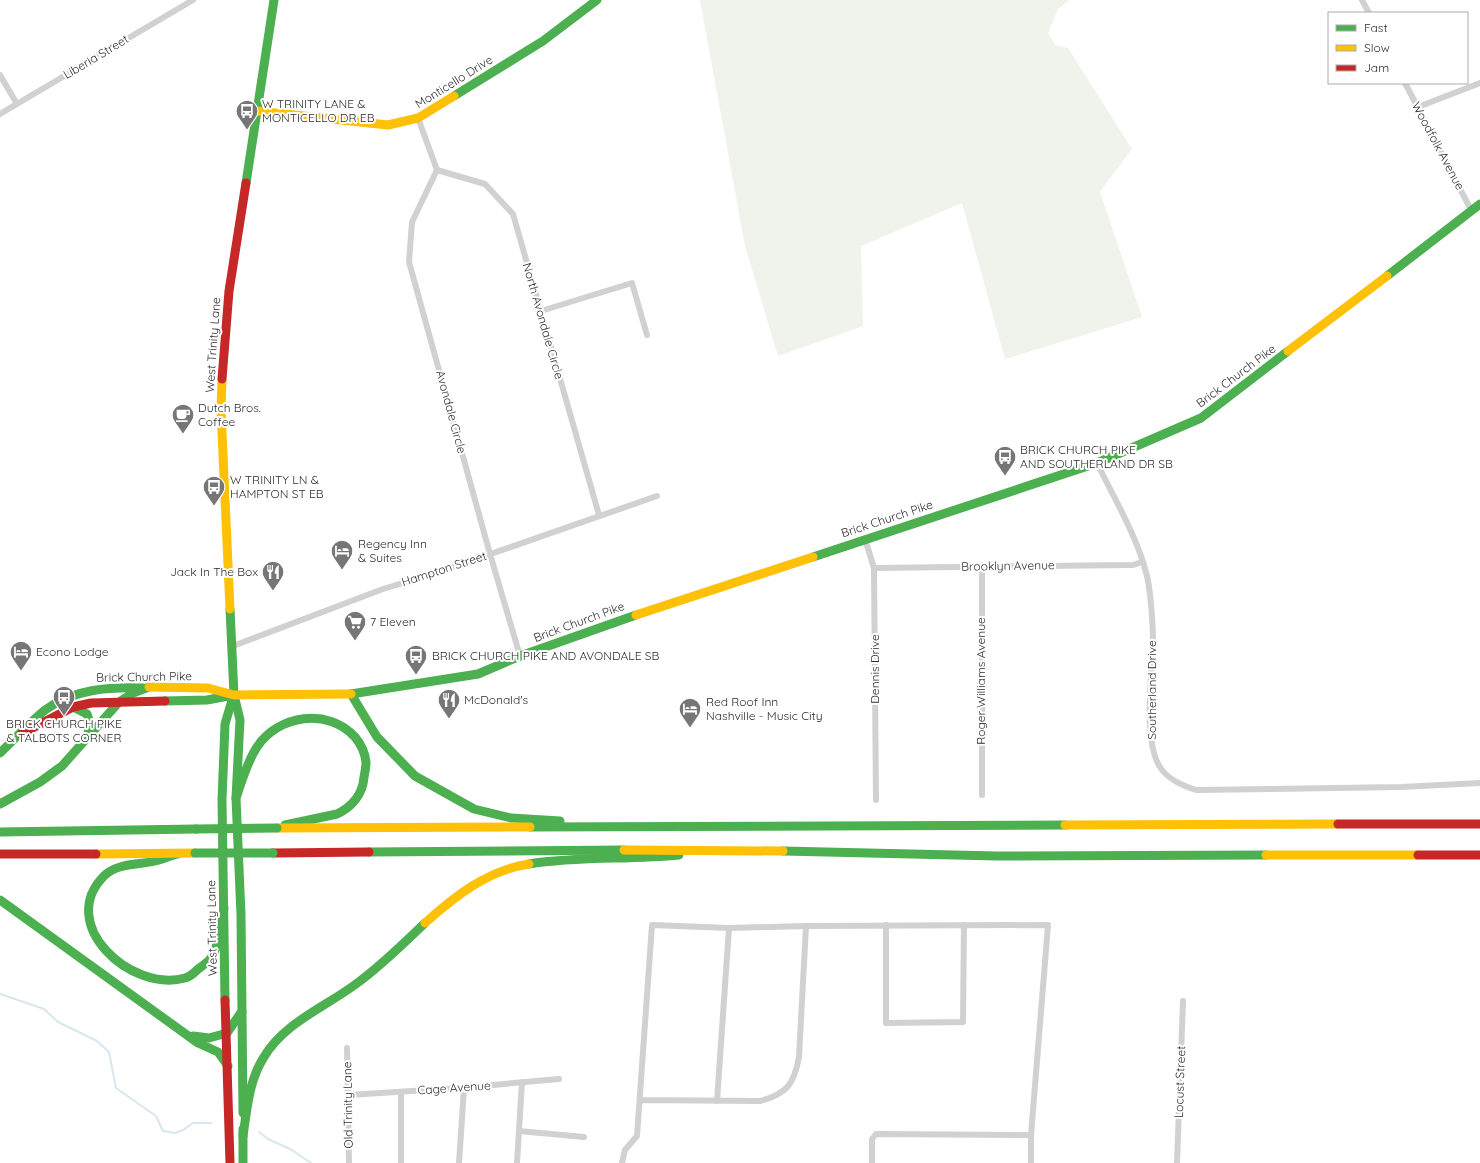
<svg xmlns="http://www.w3.org/2000/svg" width="1480" height="1163" font-family="Quicksand,sans-serif">
<style>
.green{fill:#f0f3eb}
.lines{fill:none;stroke-linecap:round;stroke-linejoin:round}
.stream{stroke:#d8e7ee;stroke-width:2}
.street{stroke:#d1d1d1;stroke-width:6}
.fast{stroke:#4caf50;stroke-width:9}
.slow{stroke:#ffc107;stroke-width:9}
.jam{stroke:#c62828;stroke-width:9}
.fast-bridge{stroke:#4caf50;stroke-width:9}
.labels{text-anchor:middle;stroke-width:4;stroke-linejoin:round;paint-order:stroke}
.street-label{font-size:12px;fill:#2c2c2c;stroke:#fff}
.poi-label{font-size:12px;fill:#2c2c2c;stroke:#fff;text-anchor:start}
</style>
<rect width="100%" height="100%" fill="#fff"/>
<path class="green" d="M700 0H1070L1058 9 1048 33 1055 45 1068 48 1132 149 1100 192 1142 317 1005 359 962 203 861 246 863 326 778 356 745 246Z"/>
<g class="lines">
<g class="stream">
<path d="M0 994 44 1009 58 1022 97 1041 109 1052 116 1088 156 1116 163 1131 175 1133 183 1130 193 1123H211"/>
<path d="M259 1132 268 1139 292 1150 311 1163"/>
</g>
<g class="street">
<path d="M1362 0 1369 13"/>
<path d="M0 75 17 104"/>
<path d="M1405 83 1471 210"/>
<path d="M1418 107 1480 83"/>
<path d="M0 114 193 0"/>
<path d="M418 118 437 170"/>
<path d="M437 170 412 222 409 262 490 554 520 656"/>
<path d="M437 170 485 184 513 214 599 515"/>
<path d="M541 311 632 283 647 335"/>
<path d="M1097 463C1115 500 1137 536 1147 576 1151 594 1153 625 1153 643 1152 675 1142 745 1162 770 1171 781 1184 786 1196 790L1401 787 1480 783"/>
<path d="M865 539 874 568 876 800"/>
<path d="M874 568 1133 565 1142 562"/>
<path d="M233 646 383 589 442 571 657 496"/>
<path d="M982 795V566"/>
<path d="M886 925V1023L963 1022 964 925"/>
<path d="M806 926 1048 925 1031 1135V1163"/>
<path d="M347 1048 349 1163"/>
<path d="M349 1095 459 1088 559 1079"/>
<path d="M717 1101 729 928"/>
<path d="M519 1131 584 1137"/>
<path d="M401 1163V1092"/>
<path d="M459 1163 464 1088"/>
<path d="M517 1163 522 1082"/>
<path d="M622 1163 625 1150 637 1136 652 925 729 928 806 926 799 1057C794 1084 787 1094 760 1101L641 1100"/>
<path d="M872 1163V1139L876 1134 1031 1135"/>
<path d="M1177 1163 1183 1001"/>
</g>
<g class="fast">
<path d="M454 96 543 41 597 0"/>
<path d="M246 183 274 0"/>
<path d="M1387 276 1480 204"/>
<path d="M813 557 1097 463 1201 418 1288 351"/>
<path d="M230 609 234 695 240 720 236 798 241 915 243 1113"/>
<path d="M351 694 478 674 520 656 636 615"/>
<path d="M351 694 377 737 415 776 474 809 511 818 560 821"/>
<path d="M165 701 207 700 234 695"/>
<path d="M73 707 87 714 89 720 88 737"/>
<path d="M0 753C15 739 29 723 45 710 73 689 109 687 143 688"/>
<path d="M236 798C242 781 247 762 257 747 278 715 328 707 355 737 360 743 365 753 366 762 366 766 365 772 364 777 363 794 352 807 337 814L285 825"/>
<path d="M0 804 40 782 62 766 119 702 133 693 149 687"/>
<path d="M530 827 1065 825"/>
<path d="M0 832 196 829"/>
<path d="M783 851 997 856 1266 855"/>
<path d="M369 852 624 850"/>
<path d="M178 854C170 856 163 859 155 861 139 865 118 863 105 875 55 923 130 993 185 978 189 977 194 973 197 970 202 966 207 963 211 958 220 943 221 924 224 908"/>
<path d="M529 864C579 856 629 860 679 855"/>
<path d="M0 900 198 1043 218 1052 228 1066"/>
<path d="M225 1000 222 800 225 724 233 697"/>
<path d="M193 1036 209 1038 227 1033 242 1011"/>
<path d="M243 1129V1163"/>
<path d="M243 1136C247 1109 249 1080 264 1057 284 1023 325 1007 356 984 381 966 403 944 425 923"/>
</g>
<g class="slow">
<path d="M257 111 388 125 418 118 454 96"/>
<path d="M1288 351 1387 276"/>
<path d="M222 379 221 410 230 609"/>
<path d="M636 615 813 557"/>
<path d="M149 687 208 688 234 695 351 694"/>
<path d="M1065 825 1338 824"/>
<path d="M277 828 530 827"/>
<path d="M624 850 783 851"/>
<path d="M96 854 195 853"/>
<path d="M1266 855H1418"/>
<path d="M425 923C455 896 488 870 529 864"/>
</g>
<g class="jam">
<path d="M222 379 229 291 246 183"/>
<path d="M21 734 73 707 91 703 165 701"/>
<path d="M1338 824H1480"/>
<path d="M273 853 369 852"/>
<path d="M0 854H96"/>
<path d="M1418 855H1480"/>
<path d="M225 1000 230 1163"/>
</g>
<g class="fast-bridge">
<path d="M196 829 277 828"/>
<path d="M195 853H273"/>
</g>
</g>
<defs>
<g id="bus-pin" transform="scale(1.15)"><path d="M0 17L-7.5 6A9.5 9.5 0 1 1 7.5 6Z" fill="#767676" stroke="#fff"/><path d="M-5-6H5V4H4V6H2V4H-2V6H-4V4H-5ZM-3.5-4V0h7V-4ZM-3.5 1.2v1.5H-2V1.2ZM2 1.2v1.5H3.5V1.2Z" fill="#fff"/></g>
<g id="cafe-pin" transform="scale(1.15)"><path d="M0 17L-7.5 6A9.5 9.5 0 1 1 7.5 6Z" fill="#767676" stroke="#fff"/><path d="M-5.5-4.5H6V0H3Q3 3.5 0 3.5H-2.5Q-5.5 3.5-5.5 0ZM3-3.2v2h1.7v-2ZM-6 4.5H4V6H-6Z" fill="#fff"/></g>
<g id="hotel-pin" transform="scale(1.15)"><path d="M0 17L-7.5 6A9.5 9.5 0 1 1 7.5 6Z" fill="#767676" stroke="#fff"/><path d="M-6-4.5h1.5V1H6V5H4.5V3h-9V5H-6ZM-4 0a1.8 1.8 0 1 1 3.6 0ZM.5 0V-2.5h3Q6-2.5 6 0Z" fill="#fff"/></g>
<g id="restaurant-pin" transform="scale(1.15)"><path d="M0 17L-7.5 6A9.5 9.5 0 1 1 7.5 6Z" fill="#767676" stroke="#fff"/><path d="M-5-6h1v4h1v-4h1v4h1v-4h1v5L-1.5 .5V6h-2V.5L-5-1ZM5-6V6H3V1.5H1.5Q1.5-4 5-6Z" fill="#fff"/></g>
<g id="supermarket-pin" transform="scale(1.15)"><path d="M0 17L-7.5 6A9.5 9.5 0 1 1 7.5 6Z" fill="#767676" stroke="#fff"/><path d="M-6-5.5h2.5l.6 2H6L4.5 2H-2.5L-4.4-4H-6ZM-1.5 3.2a1.3 1.3 0 1 0 .1 0ZM3 3.2a1.3 1.3 0 1 0 .1 0Z" fill="#fff"/></g>
</defs>
<g fill-rule="evenodd">
<use href="#bus-pin" x="247" y="111"/>
<use href="#cafe-pin" x="183" y="415"/>
<use href="#bus-pin" x="1005" y="457"/>
<use href="#bus-pin" x="214" y="487"/>
<use href="#hotel-pin" x="342" y="551"/>
<use href="#restaurant-pin" x="273" y="572"/>
<use href="#supermarket-pin" x="355" y="622"/>
<use href="#hotel-pin" x="21" y="652"/>
<use href="#bus-pin" x="416" y="656"/>
<use href="#bus-pin" x="64" y="697"/>
<use href="#restaurant-pin" x="449" y="700"/>
<use href="#hotel-pin" x="690" y="709"/>
</g>
<g class="labels">
<g class="street-label">
<text transform="translate(96 57) rotate(-31)" y="4">Liberia Street</text>
<text transform="translate(454 82) rotate(-32)" y="4">Monticello Drive</text>
<text transform="translate(1438 146) rotate(62)" y="4">Woodfolk Avenue</text>
<text transform="translate(543 321) rotate(74)" y="4">North Avondale Circle</text>
<text transform="translate(213 345) rotate(-86)" y="4">West Trinity Lane</text>
<text transform="translate(1236 376) rotate(-37)" y="4">Brick Church Pike</text>
<text transform="translate(451 412) rotate(75)" y="4">Avondale Circle</text>
<text transform="translate(887 519) rotate(-18)" y="4">Brick Church Pike</text>
<text transform="translate(1008 566) rotate(-1)" y="4">Brooklyn Avenue</text>
<text transform="translate(444 569) rotate(-18)" y="4">Hampton Street</text>
<text transform="translate(579 622) rotate(-20)" y="4">Brick Church Pike</text>
<text transform="translate(875 669) rotate(-90)" y="4">Dennis Drive</text>
<text transform="translate(144 677) rotate(-1)" y="4">Brick Church Pike</text>
<text transform="translate(981 681) rotate(-90)" y="4">Roger Williams Avenue</text>
<text transform="translate(1152 690) rotate(-90)" y="4">Southerland Drive</text>
<text transform="translate(212 928) rotate(-91)" y="4">West Trinity Lane</text>
<text transform="translate(1180 1082) rotate(-88)" y="4">Locust Street</text>
<text transform="translate(454 1088) rotate(-4)" y="4">Cage Avenue</text>
<text transform="translate(348 1105) rotate(-91)" y="4">Old Trinity Lane</text>
</g>
<g class="poi-label">
<text x="262" y="108">W TRINITY LANE &amp;<tspan x="262" dy="14">MONTICELLO DR EB</tspan></text>
<text x="198" y="412">Dutch Bros.<tspan x="198" dy="14">Coffee</tspan></text>
<text x="1020" y="454">BRICK CHURCH PIKE<tspan x="1020" dy="14">AND SOUTHERLAND DR SB</tspan></text>
<text x="230" y="484">W TRINITY LN &amp;<tspan x="230" dy="14">HAMPTON ST EB</tspan></text>
<text x="358" y="548">Regency Inn<tspan x="358" dy="14">&amp; Suites</tspan></text>
<text x="258" y="576" text-anchor="end">Jack In The Box</text>
<text x="370" y="626">7 Eleven</text>
<text x="36" y="656">Econo Lodge</text>
<text x="432" y="660">BRICK CHURCH PIKE AND AVONDALE SB</text>
<text x="464" y="704">McDonald's</text>
<text x="706" y="706">Red Roof Inn<tspan x="706" dy="14">Nashville - Music City</tspan></text>
<text x="64" y="728" text-anchor="middle">BRICK CHURCH PIKE<tspan x="64" dy="14">&amp; TALBOTS CORNER</tspan></text>
</g>
</g>
<rect x="1328" y="12" width="140" height="72" fill="#ffffff" stroke="#ababab"/>
<rect x="1336" y="25" width="20" height="6" fill="#4caf50" stroke="#ababab"/>
<text x="1364" y="32" font-size="12" fill="#2c2c2c">Fast</text>
<rect x="1336" y="45" width="20" height="6" fill="#ffc107" stroke="#ababab"/>
<text x="1364" y="52" font-size="12" fill="#2c2c2c">Slow</text>
<rect x="1336" y="65" width="20" height="6" fill="#c62828" stroke="#ababab"/>
<text x="1364" y="72" font-size="12" fill="#2c2c2c">Jam</text>
</svg>
